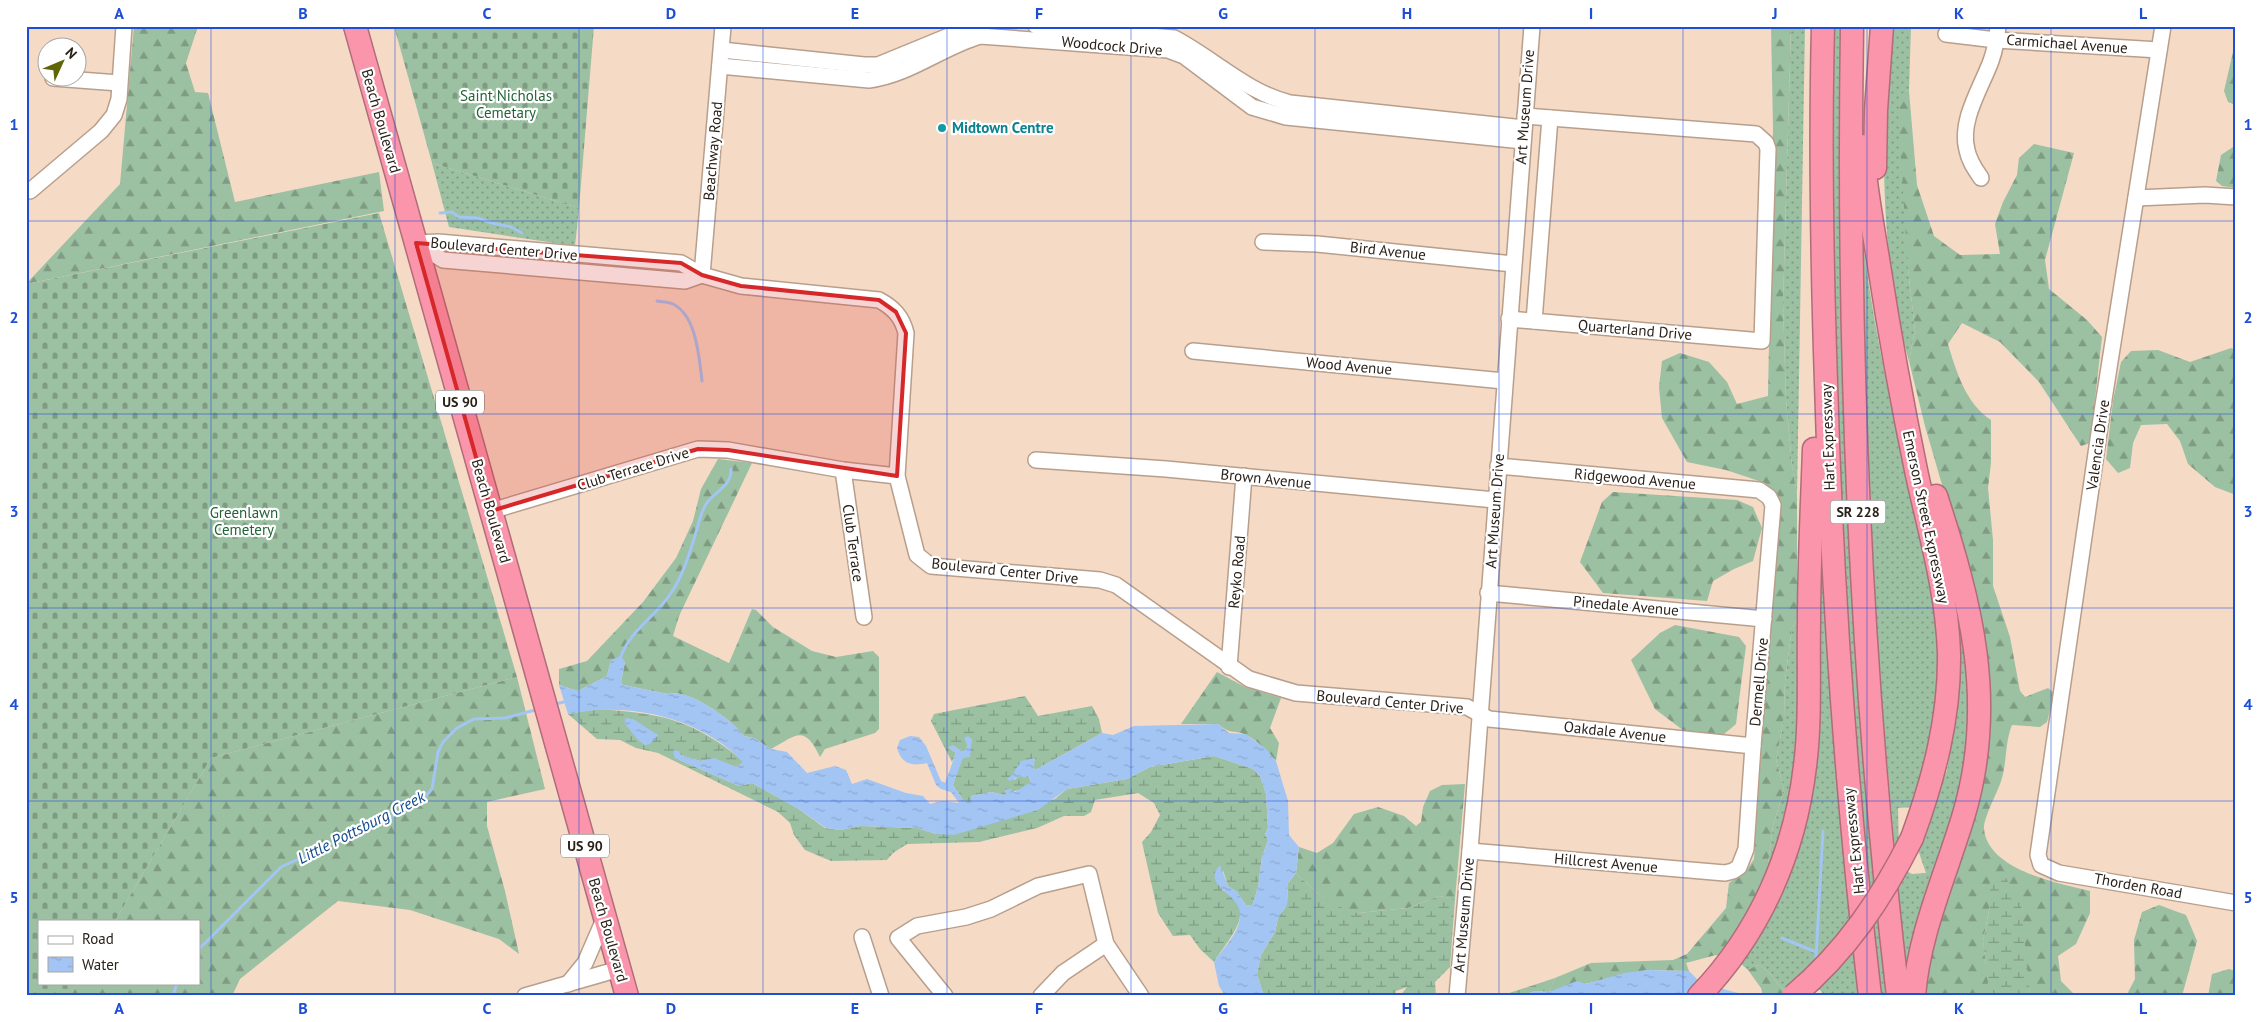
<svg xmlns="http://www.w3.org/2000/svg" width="2262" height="1022" font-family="'PT Sans',sans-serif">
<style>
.grass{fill:url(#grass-dots)}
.forest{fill:url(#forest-firs)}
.wetland{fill:url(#wetland-marsh);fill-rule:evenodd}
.cemetery{fill:url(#cemetery-stones)}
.water{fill:url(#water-ripples)}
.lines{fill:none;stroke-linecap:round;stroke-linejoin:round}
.stream{stroke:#a3c5f3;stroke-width:3}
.minor-casing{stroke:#b89f8c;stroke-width:18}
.highway-casing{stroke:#b16c79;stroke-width:25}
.minor{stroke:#fff;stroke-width:15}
.highway{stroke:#fa95ac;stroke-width:22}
.highway-bridge-casing{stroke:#b16c79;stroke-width:25;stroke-linecap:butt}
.highway-bridge{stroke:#fa95ac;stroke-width:22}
.marked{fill:#d62828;fill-opacity:0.2;stroke:#d62828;stroke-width:4;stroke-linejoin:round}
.grid{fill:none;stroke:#1d4ed8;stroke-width:1;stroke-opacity:0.55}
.culture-dot{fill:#0f9aa8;stroke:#fff;stroke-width:2}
.labels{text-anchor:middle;stroke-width:4.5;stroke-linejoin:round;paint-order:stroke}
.shield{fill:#fff;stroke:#6a645e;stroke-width:1}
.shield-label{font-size:14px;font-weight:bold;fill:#2a2119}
.street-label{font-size:15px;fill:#2a2119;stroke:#fff}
.park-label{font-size:15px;fill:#226437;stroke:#fff}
.culture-label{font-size:15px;font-weight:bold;fill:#0d838f;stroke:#fff;text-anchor:start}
.water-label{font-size:16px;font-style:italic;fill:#10498b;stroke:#fff}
.neatline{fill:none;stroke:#1d4ed8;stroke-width:2}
.grid-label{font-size:16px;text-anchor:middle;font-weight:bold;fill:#1d4ed8}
</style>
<defs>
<pattern id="grass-dots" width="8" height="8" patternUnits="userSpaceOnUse" patternTransform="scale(1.25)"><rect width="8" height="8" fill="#9bc0a2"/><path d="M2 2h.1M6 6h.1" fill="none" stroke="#7f9c83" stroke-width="1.8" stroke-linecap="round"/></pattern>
<pattern id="forest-firs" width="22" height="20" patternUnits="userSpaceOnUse" patternTransform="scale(1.25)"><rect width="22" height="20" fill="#9bc0a2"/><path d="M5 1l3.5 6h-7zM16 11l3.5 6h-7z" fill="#7f9c83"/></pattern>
<pattern id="wetland-marsh" width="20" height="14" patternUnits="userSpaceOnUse" patternTransform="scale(1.25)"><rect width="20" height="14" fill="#9bc0a2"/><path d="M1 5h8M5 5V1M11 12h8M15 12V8" fill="none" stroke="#7f9c83"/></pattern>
<pattern id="cemetery-stones" width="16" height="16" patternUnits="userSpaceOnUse" patternTransform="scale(1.25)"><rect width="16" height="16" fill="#9bc0a2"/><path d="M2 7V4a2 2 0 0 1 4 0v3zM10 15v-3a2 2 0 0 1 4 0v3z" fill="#7f9c83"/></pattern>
<pattern id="water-ripples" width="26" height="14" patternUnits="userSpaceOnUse" patternTransform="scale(1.25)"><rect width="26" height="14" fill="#a3c5f3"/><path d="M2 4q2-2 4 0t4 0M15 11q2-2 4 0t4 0" fill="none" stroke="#8ca9d0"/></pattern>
</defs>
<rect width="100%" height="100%" fill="#f5dac6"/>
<g class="grass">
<path d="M1791 26H1805L1797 495 1792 465 1786 400 1783 304Z"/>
<path d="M1831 26H1843L1889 996H1879L1864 853 1840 540 1831 205Z"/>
<path d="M1892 26H1911L1909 91 1905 90 1908 269 1915 330 1909 361C1891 297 1884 226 1884 159 1883 115 1889 70 1892 26Z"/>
<path d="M432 163 579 208 575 246 449 227Z"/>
<path d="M1860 242H1863C1873 325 1891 406 1910 487 1923 546 1940 605 1939 666 1938 715 1926 760 1915 807L1898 808C1899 824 1896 868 1912 874L1926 873 1917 847 1947 770 1957 717 1960 659 1956 614 1961 613 1966 641 1971 762 1910 962 1905 963 1877 650 1867 465Z"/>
<path d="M1819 570H1822L1843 849 1859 996H1825L1820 990 1791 996C1775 986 1773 970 1757 965L1748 970 1739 962 1790 872Z"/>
<path d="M1797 620C1797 673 1801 727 1793 780 1788 813 1777 847 1766 879L1773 826 1784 789 1776 760 1784 718 1785 681 1792 627Z"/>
</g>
<g class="forest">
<path d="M134 26H198L186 63 195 92 208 93 235 202 379 172 384 211 26 284 120 184Z"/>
<path d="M1771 26H1791L1783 304 1786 400 1792 465 1797 495V620L1792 627 1785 681 1784 718 1776 760 1784 789 1773 826 1766 879 1722 957 1716 955 1686 963 1689 971 1647 970 1549 992 1555 978 1591 963 1673 960 1687 954 1726 908 1729 883 1746 871 1754 859 1778 499 1765 483 1726 470 1687 462 1662 418 1659 387 1662 361 1680 353 1709 362 1727 382 1737 404 1768 396 1773 129Z"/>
<path d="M2236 39V105L2228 102 2224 91Z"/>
<path d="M1905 90 1909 91 1917 185 1934 236 1960 255 2000 254 1995 224 2003 202 2017 175 2019 158 2034 144 2074 153 2045 260 2049 289 2087 320 2102 337 2090 443 2081 446 2039 382 2000 342 1962 323 1948 344C1956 371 1966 404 1991 420V463L1988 488 1993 540V586L2010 637 2020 691 2025 697 2048 688 2054 693 2047 722 2040 727 2012 725C2005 742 2007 760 2002 778 1999 790 1983 818 1984 829 1988 870 2057 883 2090 891V913L2076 944 2058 956 2061 981 2076 996H2030L2024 951 1990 881V905L1983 941 1990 996H1926L1924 975 1979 783 1967 571 1925 426 1909 361 1915 330 1908 269 1898 113 1901 96Z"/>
<path d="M2236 139V188L2222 186 2216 181 2221 155 2233 147Z"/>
<path d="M2231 348 2236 350V495L2215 487 2188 464 2180 441 2167 424 2141 425 2133 443 2130 468 2118 473 2106 459 2113 401 2121 362 2131 351 2158 350 2190 362Z"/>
<path d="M718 459 752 463 679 616 673 636 729 663 752 609 756 610 773 627 812 651 836 657 873 651 879 657V729L875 733 825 749 820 757C804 724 797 735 771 749L754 738 744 736C732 720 689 688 668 694L623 685 621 682 625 662 611 660 607 676 578 691 559 685V669L587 661 643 602 676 558 693 521 701 489Z"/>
<path d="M1613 492 1737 500 1753 507 1762 528 1753 561 1734 569 1713 581 1707 601 1603 593 1580 562 1602 502Z"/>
<path d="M1675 625 1739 637 1746 646 1736 724 1723 735 1688 734 1655 709 1631 660 1660 633Z"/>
<path d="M1217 672 1245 687 1281 698 1270 728 1279 743 1276 761C1267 751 1258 741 1246 735 1234 729 1233 736 1218 724H1181Z"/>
<path d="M517 677 545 789 487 802V826L505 891 519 954 499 939 410 910 338 901 240 979 232 996H70L78 983H199V921H115L211 758Z"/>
<path d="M1465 784 1455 899 1439 896 1408 908 1358 913 1340 908 1317 893 1296 873 1299 847 1317 853 1333 843 1354 814 1378 807 1404 816 1416 826 1421 822 1423 807 1430 791 1442 785Z"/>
<path d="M2159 905 2186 915 2197 941 2182 996H2126L2135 979 2134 940 2142 912Z"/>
<path d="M1757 965C1773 970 1775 986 1791 996H1763L1761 988 1748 970Z"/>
<path d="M2229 969 2236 971V996H2208L2212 974Z"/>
</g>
<g class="wetland">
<path d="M1025 696 1038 716 1092 706 1099 719 1102 733 1035 770 1033 767 1035 758C1024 763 1012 766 1014 780L1021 775 1028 776 1031 782C1022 790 1017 792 1005 791L1007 794 1004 795 991 792 971 796 972 801H964L953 785 960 763 972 739 965 738 968 746 963 752 949 748 956 753 952 762 931 721 934 714Z"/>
<path d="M597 709C660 713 694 719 744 762L736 767 714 759 700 761 681 755 675 758 739 786 752 783 797 808 825 828 840 830 860 826 917 828 936 834 1055 799 1067 789 1127 779 1150 767 1214 756 1253 769 1260 776 1266 794 1268 828 1265 834 1268 840 1262 857 1258 887 1252 906 1246 905 1237 892 1228 886 1223 870 1222 890C1262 906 1227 941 1214 962L1200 949 1190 935 1173 936 1158 913 1142 842 1151 832 1160 815 1154 803 1138 793 1095 800 1091 812 1084 816H1064L1037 828 979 842 907 844 893 853 887 860 831 861 805 850 794 835 790 823 778 812 658 753 636 748 620 740 597 739 568 714ZM624 722 658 735 645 745 638 739Z"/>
<path d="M1296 873 1317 893 1340 907 1358 913 1408 908 1439 896 1455 899 1450 967 1435 982 1436 996H1400L1407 987 1396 991 1395 996H1264L1257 974 1261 955 1275 932 1278 918 1287 905 1288 883Z"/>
<path d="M2006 878 2021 905 2030 996H1990L1989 992 1983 941 1990 905V881Z"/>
<path d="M1555 978 1549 992 1535 991 1521 996H1500Z"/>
</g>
<g class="cemetery">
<path d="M394 26H594L579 208 432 163Z"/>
<path d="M379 213 517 677 211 758 115 921H39V983H78L70 996H26V284Z"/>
</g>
<g class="water">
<path d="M621 656 625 662 621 682 623 685 668 694C689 688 732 720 744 736L754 738 771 749 787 752 807 773 835 766 846 770 852 784 867 779 906 793 923 796 930 804 942 801 959 803 951 792 941 789 936 785 927 763C911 767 901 763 897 748L900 740 910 736 919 737 926 746 941 781 945 783 956 753 948 747 953 745 963 752 968 746 964 738 968 736 972 739 970 757 963 758 953 785 964 801H972L971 796 991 792 1004 795 1006 793 1004 790 1011 789 1015 792 1031 782 1028 776 1024 778 1021 776 1010 781 1007 779 1013 774 1021 761 1035 758 1033 767 1035 770 1102 733 1113 735 1134 726 1218 724 1229 733 1245 734 1265 748 1276 761 1288 801 1289 835 1299 847 1296 873 1288 883 1287 905 1278 918 1275 932 1261 955 1257 974 1264 996H1225L1219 986 1214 962C1223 948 1240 933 1240 915 1241 893 1200 886 1220 865L1228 886 1237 892 1246 905 1252 906 1258 887 1262 857 1268 840 1265 834 1268 828 1266 794 1260 776 1253 769 1214 756 1150 767 1127 779 1067 789 1038 810 954 835 936 834 917 828 860 826 840 830 826 828 797 808 752 783 739 786 675 758 673 752 677 749 681 755 700 761 714 758 736 767 743 762C701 717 627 701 568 714L559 685 578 691 607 676 611 660Z"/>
<path d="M626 718 633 719 658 735 650 744 645 745 637 739 624 722Z"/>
<path d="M1647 970 1689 971 1701 983 1749 996H1521L1535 991 1549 992 1577 981 1586 984 1624 973Z"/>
</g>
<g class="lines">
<g class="stream">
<path d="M440 213 452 212 459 217 478 218 492 223 511 227 522 233"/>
<path d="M657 301C662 302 669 302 673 304 697 316 699 358 702 381"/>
<path d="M620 659C630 629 655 618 671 593 684 574 690 551 697 529 699 521 702 511 706 504 715 491 732 486 731 469"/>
<path d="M555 704 564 702"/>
<path d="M1782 938 1816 952"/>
<path d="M199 949 281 867 420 803 432 789 438 752 443 742 457 728 474 719 505 718 539 709"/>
<path d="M1816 958 1823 831"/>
<path d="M173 996 177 983"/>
</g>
<g class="minor-casing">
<g id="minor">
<path d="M1036 26 1174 38C1214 59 1246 92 1290 103L1524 128"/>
<path d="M2163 26 2102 412 2038 855 2041 865 2059 873 2236 903"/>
<path d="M1946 34 1996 40 2159 50"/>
<path d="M722 50 864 65H878L973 26"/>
<path d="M720 66 869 80C909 75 942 47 980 36L1168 50 1184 56 1252 107 1286 117 1523 141"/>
<path d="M53 78 119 83"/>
<path d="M1981 178C1975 169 1969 161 1967 150 1959 121 1981 88 1991 61 1995 50 1997 38 1998 26"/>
<path d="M26 191H30L101 131 114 115 119 99 124 26"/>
<path d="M2136 198 2205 195 2236 197"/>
<path d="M1263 242 1317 244 1513 264"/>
<path d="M416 243 438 242 681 263 702 275 741 286 879 300C894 308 902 317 906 333L897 476 917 555 931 566 1100 580 1116 585 1249 679 1296 693 1467 707 1489 719 1753 746"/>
<path d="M416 243 443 260 685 281 702 275"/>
<path d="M702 275 723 26"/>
<path d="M1509 319 1762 341 1768 149 1766 143 1756 134 1525 116"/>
<path d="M1534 321 1550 118"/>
<path d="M1193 351 1504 381"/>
<path d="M1036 460 1166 469 1495 500"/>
<path d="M843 470 864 617"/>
<path d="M491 511 698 449 728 450 843 470 897 476"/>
<path d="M1488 593 1764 619"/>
<path d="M1229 667 1244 476"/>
<path d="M1470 851 1725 873 1733 871 1739 867 1746 849 1753 746 1773 505 1769 497 1759 490 1498 466"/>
<path d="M862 937 881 996"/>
<path d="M568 984 585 963 605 917"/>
<path d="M525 996 619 969"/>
<path d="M945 996 898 938 917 926 966 917 991 909 1038 886 1089 874 1106 944 1141 996"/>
<path d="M1041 996 1063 973 1106 944"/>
<path d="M1457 996 1470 851 1532 26"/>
</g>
</g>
<g class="highway-casing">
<g id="highway">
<path d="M355 26 627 996"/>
<path d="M1823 26C1820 145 1822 264 1826 383 1832 588 1846 792 1870 996"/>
<path d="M1852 26C1847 350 1860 674 1898 996"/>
<path d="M1862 146C1865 184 1872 222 1878 259 1889 331 1902 403 1917 475 1930 534 1947 592 1949 653 1950 717 1934 778 1912 838"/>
<path d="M1875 168 1876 110 1882 26"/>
<path d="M1699 996C1760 933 1795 852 1805 766 1811 719 1808 670 1809 623 1809 565 1812 507 1814 449"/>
<path d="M1914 996C1919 932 1946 875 1964 814 1997 702 1971 603 1936 496"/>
</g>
</g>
<use href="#minor" class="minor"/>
<use href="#highway" class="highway"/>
<g class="highway-bridge-casing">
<path id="highway-bridge" d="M1793 996C1846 952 1882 898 1912 838"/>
</g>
<use href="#highway-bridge" class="highway-bridge"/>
</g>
<path class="marked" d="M416 243 681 263 702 275 741 286 879 300 896 312 906 333 897 476 728 450 698 449 491 511Z"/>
<path class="grid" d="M211 26V996M395 26V996M579 26V996M763 26V996M947 26V996M1131 26V996M1315 26V996M1499 26V996M1683 26V996M1867 26V996M2051 26V996M26 221H2236M26 414H2236M26 608H2236M26 801H2236"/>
<circle class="culture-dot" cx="942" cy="128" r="5"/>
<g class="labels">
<g class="shield">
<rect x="436" y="390.5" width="48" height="23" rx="4"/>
<rect x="1830.5" y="500.5" width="55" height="23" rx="4"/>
<rect x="561" y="834.5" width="48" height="23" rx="4"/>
</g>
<g class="shield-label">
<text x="460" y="407">US 90</text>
<text x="1858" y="517">SR 228</text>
<text x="585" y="851">US 90</text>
</g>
<g class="street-label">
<text transform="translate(2067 44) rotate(4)" y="5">Carmichael Avenue</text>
<text transform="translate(1112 46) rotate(5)" y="5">Woodcock Drive</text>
<text transform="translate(1525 107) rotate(-86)" y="5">Art Museum Drive</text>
<text transform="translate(381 121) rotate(74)" y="5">Beach Boulevard</text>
<text transform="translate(713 151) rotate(-85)" y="5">Beachway Road</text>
<text transform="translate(504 249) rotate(5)" y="5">Boulevard Center Drive</text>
<text transform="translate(1388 251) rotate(6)" y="5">Bird Avenue</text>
<text transform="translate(1635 330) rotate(5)" y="5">Quarterland Drive</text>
<text transform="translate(1349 366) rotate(5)" y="5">Wood Avenue</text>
<text transform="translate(1828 437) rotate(-92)" y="5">Hart Expressway</text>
<text transform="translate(2098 445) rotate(-82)" y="5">Valencia Drive</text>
<text transform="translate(633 469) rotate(-17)" y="5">Club Terrace Drive</text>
<text transform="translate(1266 479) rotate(6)" y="5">Brown Avenue</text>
<text transform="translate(1635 479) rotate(5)" y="5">Ridgewood Avenue</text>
<text transform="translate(491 511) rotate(74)" y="5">Beach Boulevard</text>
<text transform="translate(1495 511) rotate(-86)" y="5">Art Museum Drive</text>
<text transform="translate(1926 517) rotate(78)" y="5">Emerson Street Expressway</text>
<text transform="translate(853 543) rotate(82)" y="5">Club Terrace</text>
<text transform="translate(1005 571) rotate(6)" y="5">Boulevard Center Drive</text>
<text transform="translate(1237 572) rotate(-85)" y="5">Reyko Road</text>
<text transform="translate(1626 606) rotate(5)" y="5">Pinedale Avenue</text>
<text transform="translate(1759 682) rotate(-85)" y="5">Dermell Drive</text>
<text transform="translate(1390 702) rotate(5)" y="5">Boulevard Center Drive</text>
<text transform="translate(1615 732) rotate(6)" y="5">Oakdale Avenue</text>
<text transform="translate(1854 841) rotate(-96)" y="5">Hart Expressway</text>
<text transform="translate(1606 863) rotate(5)" y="5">Hillcrest Avenue</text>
<text transform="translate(2138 886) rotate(10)" y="5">Thorden Road</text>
<text transform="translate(1464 915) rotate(-85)" y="5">Art Museum Drive</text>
<text transform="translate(608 930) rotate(74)" y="5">Beach Boulevard</text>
</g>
<g class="park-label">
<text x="506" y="101">Saint Nicholas<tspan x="506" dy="17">Cemetary</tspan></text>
<text x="244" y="518">Greenlawn<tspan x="244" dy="17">Cemetery</tspan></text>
</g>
<g class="culture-label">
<text x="952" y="133">Midtown Centre</text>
</g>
<g class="water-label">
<text transform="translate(361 827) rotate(-27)" y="6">Little Pottsburg Creek</text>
</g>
</g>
<rect width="2262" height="1022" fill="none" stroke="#ffffff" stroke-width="55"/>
<rect x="38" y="920" width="162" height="65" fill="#ffffff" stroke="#aaa6a3"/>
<rect x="48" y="936" width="25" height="8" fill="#ffffff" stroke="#aaa6a3"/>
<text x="82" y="944" font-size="15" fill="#2a2119">Road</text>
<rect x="48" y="957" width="25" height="15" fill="url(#water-ripples)" stroke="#aaa6a3"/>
<text x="82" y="970" font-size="15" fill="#2a2119">Water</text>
<g transform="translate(62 62) rotate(46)"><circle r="24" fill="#ffffff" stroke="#aaa6a3"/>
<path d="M0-4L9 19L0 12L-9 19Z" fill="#606604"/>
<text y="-8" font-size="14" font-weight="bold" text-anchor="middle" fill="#2a2119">N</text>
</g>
<rect x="28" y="28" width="2206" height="966" class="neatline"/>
<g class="grid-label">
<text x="119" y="19">A</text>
<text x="303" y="19">B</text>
<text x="487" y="19">C</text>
<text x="671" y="19">D</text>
<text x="855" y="19">E</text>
<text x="1039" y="19">F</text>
<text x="1223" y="19">G</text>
<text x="1407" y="19">H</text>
<text x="1591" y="19">I</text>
<text x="1775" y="19">J</text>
<text x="1959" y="19">K</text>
<text x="2143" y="19">L</text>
<text x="14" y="130">1</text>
<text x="2248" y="130">1</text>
<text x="14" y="323">2</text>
<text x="2248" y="323">2</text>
<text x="14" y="517">3</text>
<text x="2248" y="517">3</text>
<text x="14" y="710">4</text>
<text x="2248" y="710">4</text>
<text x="14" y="903">5</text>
<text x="2248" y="903">5</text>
<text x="119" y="1014">A</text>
<text x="303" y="1014">B</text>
<text x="487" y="1014">C</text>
<text x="671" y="1014">D</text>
<text x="855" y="1014">E</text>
<text x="1039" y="1014">F</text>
<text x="1223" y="1014">G</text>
<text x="1407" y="1014">H</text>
<text x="1591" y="1014">I</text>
<text x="1775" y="1014">J</text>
<text x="1959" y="1014">K</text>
<text x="2143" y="1014">L</text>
</g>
</svg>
